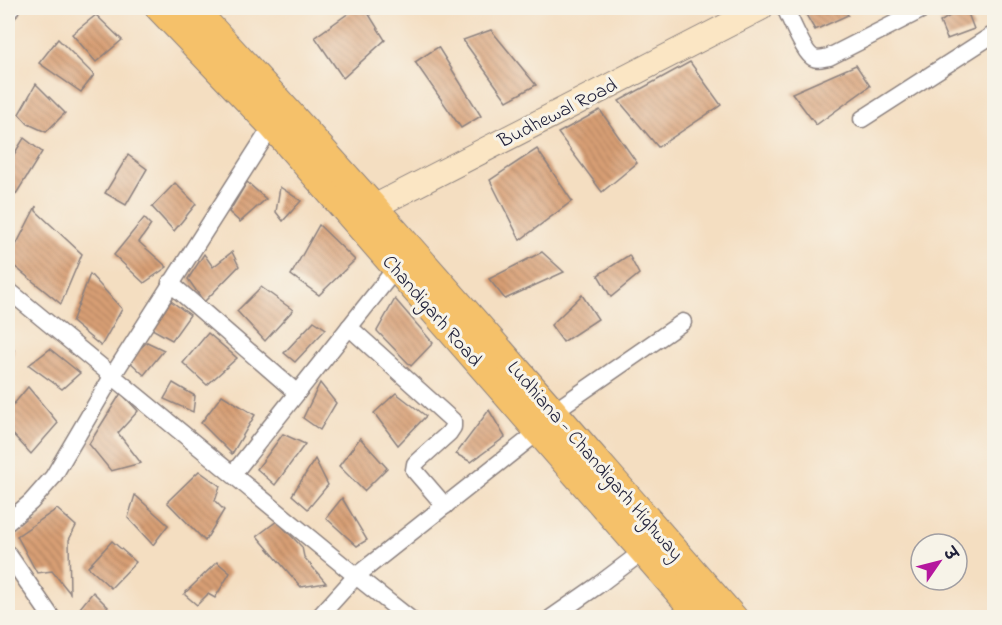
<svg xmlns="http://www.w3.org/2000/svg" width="1002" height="625" font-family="'Indie Flower','Playpen Sans Deva',sans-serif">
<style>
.building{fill:url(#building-back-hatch)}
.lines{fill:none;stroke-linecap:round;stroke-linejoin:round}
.street-casing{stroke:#8b807e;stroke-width:19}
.secondary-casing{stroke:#8b807e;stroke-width:26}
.primary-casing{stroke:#8b807e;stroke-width:29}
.street{stroke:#fff;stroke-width:16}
.secondary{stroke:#fbe6c4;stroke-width:24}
.primary{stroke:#f5c16b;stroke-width:27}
.labels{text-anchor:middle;stroke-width:6;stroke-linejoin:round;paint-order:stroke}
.street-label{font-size:20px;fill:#22223b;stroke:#f7f3e8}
</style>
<defs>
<pattern id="building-back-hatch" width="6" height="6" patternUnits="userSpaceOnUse" patternTransform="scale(1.5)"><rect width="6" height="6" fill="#d89f74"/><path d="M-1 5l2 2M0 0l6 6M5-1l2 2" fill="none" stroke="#af8160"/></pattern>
</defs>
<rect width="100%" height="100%" fill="#f7f3e8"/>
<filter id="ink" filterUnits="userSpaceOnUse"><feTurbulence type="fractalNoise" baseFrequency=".0167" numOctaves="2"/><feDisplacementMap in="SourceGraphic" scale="12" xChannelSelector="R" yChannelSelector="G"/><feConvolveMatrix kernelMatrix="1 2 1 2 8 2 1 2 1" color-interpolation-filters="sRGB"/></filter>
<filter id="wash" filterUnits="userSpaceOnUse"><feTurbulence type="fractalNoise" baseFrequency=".008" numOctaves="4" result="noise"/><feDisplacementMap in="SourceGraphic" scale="24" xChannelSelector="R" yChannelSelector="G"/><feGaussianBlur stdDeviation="1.35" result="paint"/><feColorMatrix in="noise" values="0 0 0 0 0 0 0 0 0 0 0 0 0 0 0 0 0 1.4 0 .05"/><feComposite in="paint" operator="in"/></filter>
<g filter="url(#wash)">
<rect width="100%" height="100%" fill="#f4dec1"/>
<g id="blocks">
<g class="building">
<path d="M356 8H365L385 40 343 78 315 37Z"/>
<path d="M818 8H843L848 15 815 30 805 13Z"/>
<path d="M962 8H966L974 29 947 39 940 22Z"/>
<path d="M96 15 122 40 96 62 72 34Z"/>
<path d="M491 30 536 85 507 101 463 40Z"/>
<path d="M58 39 94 75 81 92 39 63Z"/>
<path d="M438 47 481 116 461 128 415 62Z"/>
<path d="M690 62 721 105 658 147 619 101Z"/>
<path d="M856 65 870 86 816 125 792 93Z"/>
<path d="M36 84 65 113 46 132 28 124 19 114Z"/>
<path d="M600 110 637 163 602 192 558 133Z"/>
<path d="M24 138 42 152 16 194 8 186V164Z"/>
<path d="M537 149 572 201 520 240 490 180Z"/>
<path d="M128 155 147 169 126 205 105 193Z"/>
<path d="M247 182 266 199 240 222 229 212Z"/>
<path d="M175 183 196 204 174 231 152 207Z"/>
<path d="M280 187 301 201 283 221 276 212Z"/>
<path d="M36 206V211L82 254 61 304 8 261Z"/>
<path d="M144 218 151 225 139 242 167 267 144 283 114 255Z"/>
<path d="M319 225 355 260 319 295 291 275Z"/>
<path d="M232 252 239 266 204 302 188 279 204 254 213 267Z"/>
<path d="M542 252 564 272 505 299 489 279Z"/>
<path d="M629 255 639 274 611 297 598 275Z"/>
<path d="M90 274 122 309 101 346 72 322Z"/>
<path d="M261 287 293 310 265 341 237 311Z"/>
<path d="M582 295 598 319 563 342 551 325Z"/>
<path d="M395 299 433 343 411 366 377 331Z"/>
<path d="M171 301 190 315 172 340 152 329Z"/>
<path d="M314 321 326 329 295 362 284 353Z"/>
<path d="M208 333 237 358 207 385 183 363Z"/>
<path d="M147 342 164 350 144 375 128 360Z"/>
<path d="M8 344 14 350 8 368Z"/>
<path d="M50 349 80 373 62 389 29 365Z"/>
<path d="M173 383 195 396 193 412 164 399Z"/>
<path d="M320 383 336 403 320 430 303 418Z"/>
<path d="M28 387 58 423 31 454 8 429V411Z"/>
<path d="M121 393 138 411 118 433 141 463 111 471 89 444Z"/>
<path d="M396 393 426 416 398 445 374 413Z"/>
<path d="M222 395 255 415 232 454 201 423Z"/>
<path d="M489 410 505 437 471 462 456 454Z"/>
<path d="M283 434 305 444 275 485 257 469Z"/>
<path d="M360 438 387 468 364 491 339 466Z"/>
<path d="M315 459 328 485 308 509 292 495Z"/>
<path d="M199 471 220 486 215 501 224 510 205 541 167 502Z"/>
<path d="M135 495 168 525 153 545 128 518Z"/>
<path d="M342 498 367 540 357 546 326 518Z"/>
<path d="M57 509 76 526 69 540 70 593 52 571 37 573 17 536Z"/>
<path d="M277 521 302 547 304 557 326 583 301 587 257 536Z"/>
<path d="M112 541 136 562 111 588 88 567Z"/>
<path d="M217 562 230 573 215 598 208 594 197 605 184 594Z"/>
<path d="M93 592 108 607 96 618H77L75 614Z"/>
</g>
</g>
</g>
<g filter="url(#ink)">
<use href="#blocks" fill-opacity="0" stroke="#8b807e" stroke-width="1.5"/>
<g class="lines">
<g class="street-casing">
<g id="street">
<path d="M785 8C790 18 803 50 811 56 816 61 823 58 829 57L925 8"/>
<path d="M8 13 11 8"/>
<path d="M862 119 994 34"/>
<path d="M170 283 297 393"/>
<path d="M8 290 356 576 409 618"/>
<path d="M349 327 453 421V427L449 433 419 460 415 464 414 470 445 506"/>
<path d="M553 412 683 322"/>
<path d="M233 474 396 268"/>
<path d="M8 522 31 502 53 477 113 375 272 126"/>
<path d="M8 554 52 618"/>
<path d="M318 618 356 576 538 432"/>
<path d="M551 618 597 586 642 552"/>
</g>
</g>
<g class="secondary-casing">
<path id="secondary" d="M358 215 761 8"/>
</g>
<g class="primary-casing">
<g id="primary">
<path d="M159 8 272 126 701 618"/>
<path d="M193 8C378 207 555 414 734 618"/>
</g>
</g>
<use href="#street" class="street"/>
<use href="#secondary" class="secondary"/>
<use href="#primary" class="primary"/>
</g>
</g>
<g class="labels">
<g class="street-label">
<text transform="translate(557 112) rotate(-27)" y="7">Budhewal Road</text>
<text transform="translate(433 310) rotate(49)" y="7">Chandigarh Road</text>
<text transform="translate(596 460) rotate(49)" y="7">Ludhiana - Chandigarh Highway</text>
</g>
</g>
<rect width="1002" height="625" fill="none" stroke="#f7f3e8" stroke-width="30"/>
<g transform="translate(939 562) rotate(55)"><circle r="28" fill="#f7f3e8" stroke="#a29fa3" stroke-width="1.5"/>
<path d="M0-4.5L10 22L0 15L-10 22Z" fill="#b5179e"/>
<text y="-9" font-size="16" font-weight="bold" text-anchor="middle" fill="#22223b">उ</text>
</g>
</svg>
